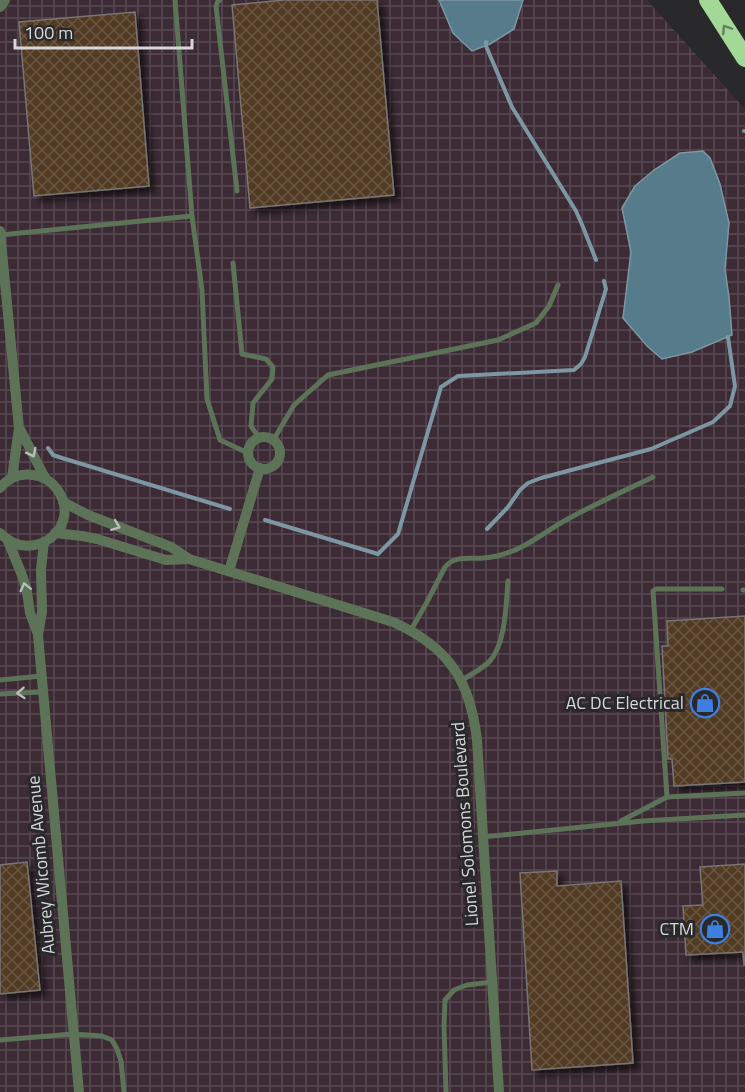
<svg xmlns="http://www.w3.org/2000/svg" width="745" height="1092" font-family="'Titillium Web',sans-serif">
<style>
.industrial{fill:url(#industrial-grid)}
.water{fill:#567b8a;stroke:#7d97a2;stroke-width:1.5}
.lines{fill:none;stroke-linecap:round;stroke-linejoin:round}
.stream{stroke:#7d97a2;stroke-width:4}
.building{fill:url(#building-cross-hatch);stroke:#787572;stroke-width:1.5;filter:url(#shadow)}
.lane{stroke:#5d7358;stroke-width:5}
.street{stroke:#5d7358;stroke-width:10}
.highway{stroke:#a3d996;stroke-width:18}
.oneway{stroke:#668161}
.oneway2{stroke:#b8beb9}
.labels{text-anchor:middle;stroke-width:6;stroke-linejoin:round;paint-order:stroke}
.poi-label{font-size:18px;fill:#d7d7d9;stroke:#29292c;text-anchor:end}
.street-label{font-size:18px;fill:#d7d7d9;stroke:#29292c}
</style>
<defs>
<pattern id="industrial-grid" width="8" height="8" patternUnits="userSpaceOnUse" patternTransform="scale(1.5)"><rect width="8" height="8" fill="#3c2b35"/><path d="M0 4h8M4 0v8" fill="none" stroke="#574952"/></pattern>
<pattern id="building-cross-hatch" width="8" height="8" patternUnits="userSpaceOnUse" patternTransform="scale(1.5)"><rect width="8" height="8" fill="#513b24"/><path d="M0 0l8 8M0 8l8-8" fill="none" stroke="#695743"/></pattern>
<filter id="shadow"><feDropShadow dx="5.5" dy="5.5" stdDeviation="3" flood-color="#0009"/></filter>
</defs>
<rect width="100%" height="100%" fill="#29292c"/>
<path class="industrial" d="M0 0H647L745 109V1092H0Z"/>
<g class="water">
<path d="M439 0H523L514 29 490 44 472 51 453 33Z"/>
<path d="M703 151 710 158 720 184 729 223 725 269 729 297 732 335 692 352 662 359 647 346 623 318 631 252 622 208 635 186 654 170 680 153Z"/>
</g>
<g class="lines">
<g class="stream">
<path d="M486 42V46L512 107 576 211 583 227 596 260"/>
<path d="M744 131H745"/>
<path d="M48 448 53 455 62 458 230 509"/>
<path d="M265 520 378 554 398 534 441 387 458 376 574 370 581 364 585 357 606 289 604 281"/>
<path d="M487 529 508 507 520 490 528 483 541 478 651 449 713 422 730 406 735 386 728 337"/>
</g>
</g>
<g class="building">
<path d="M284 0H377L394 195 250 208 232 5Z"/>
<path d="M135 12 149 186 34 196 19 22Z"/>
<path d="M745 616V782L674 786 672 759H668L662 646H668L667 621Z"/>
<path d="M27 862 40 990 0 994V865Z"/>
<path d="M745 864V965H744L743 952 686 955 683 906 703 905 700 867Z"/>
<path d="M557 871V886L621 881 633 1063 532 1070 520 873Z"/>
</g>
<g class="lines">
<g class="lane">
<path d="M220 0 218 1 216 6 237 191"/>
<path d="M192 216 202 290 207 399 220 440 248 453"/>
<path d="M0 235 192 216 175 0"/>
<path d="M233 263 242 354 266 359 273 367 272 379 253 403 251 426 259 438"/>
<path d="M274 439 294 405 328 375 498 340 536 323 549 306 558 285"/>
<path d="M743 590H745"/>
<path d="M411 630 427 602 445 567C455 555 469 559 483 558 493 557 502 555 510 552 531 545 547 530 566 520 595 504 624 491 653 477"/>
<path d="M0 680 41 676"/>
<path d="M462 680C471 675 481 669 489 662 506 644 506 604 508 581"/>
<path d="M0 694 42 692"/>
<path d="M667 797 653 591 656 589H722"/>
<path d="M621 821 667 797 745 793"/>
<path d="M482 837 643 821 745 815"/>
<path d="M0 1040 73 1034 102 1036 112 1040 117 1049 121 1061 124 1092"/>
<path d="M446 1092 444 1026 445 1000 454 990 467 985 492 982"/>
</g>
<g class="street">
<path d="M0 7 5 0"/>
<path d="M0 231 19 428 12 478"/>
<path d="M20 429 45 478"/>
<circle cx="264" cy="453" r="16"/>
<path d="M0 488C8 478 20 473 33 475 42 476 51 481 57 489 84 526 33 567 0 533"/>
<path d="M63 502 88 515 171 547 189 559 393 622C449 647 470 680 477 740L499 1092"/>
<path d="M55 533 82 536 97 539 166 560 189 559"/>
<path d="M8 541 22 575 27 592 30 613 38 634"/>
<path d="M44 542 41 569 42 612 38 635 79 1092"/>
<path d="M229 571 260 468"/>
</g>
<path class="highway" d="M708 0 745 58"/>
</g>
<defs><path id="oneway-chevron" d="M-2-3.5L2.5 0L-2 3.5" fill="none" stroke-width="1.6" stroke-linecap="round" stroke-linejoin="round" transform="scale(1.5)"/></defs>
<use class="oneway" href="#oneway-chevron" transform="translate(726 29) rotate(-123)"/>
<g class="oneway2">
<use href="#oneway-chevron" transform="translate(32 453) rotate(63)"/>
<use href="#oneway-chevron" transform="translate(116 526) rotate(21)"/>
<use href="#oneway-chevron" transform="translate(25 587) rotate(-104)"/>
<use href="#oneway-chevron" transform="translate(21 693) rotate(176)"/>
</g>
<defs>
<g id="shop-ring" transform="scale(1.5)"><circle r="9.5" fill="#29292c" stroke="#3f7fe0" stroke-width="1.5"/><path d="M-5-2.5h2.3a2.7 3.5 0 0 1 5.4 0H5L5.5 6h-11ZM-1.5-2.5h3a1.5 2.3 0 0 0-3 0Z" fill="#3f7fe0"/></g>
</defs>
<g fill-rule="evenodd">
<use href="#shop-ring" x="705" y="703"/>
<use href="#shop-ring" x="715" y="929"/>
</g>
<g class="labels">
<g class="poi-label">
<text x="684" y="709">AC DC Electrical</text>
<text x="694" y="935">CTM</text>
</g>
<g class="street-label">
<text transform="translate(465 824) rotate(-94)" y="6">Lionel Solomons Boulevard</text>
<text transform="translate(41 865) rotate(-95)" y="6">Aubrey Wicomb Avenue</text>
</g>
</g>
<path d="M15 39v9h177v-9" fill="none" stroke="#d7d7d9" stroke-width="3"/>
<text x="24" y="39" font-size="18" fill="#d7d7d9" stroke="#29292c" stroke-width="4.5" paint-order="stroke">100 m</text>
</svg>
